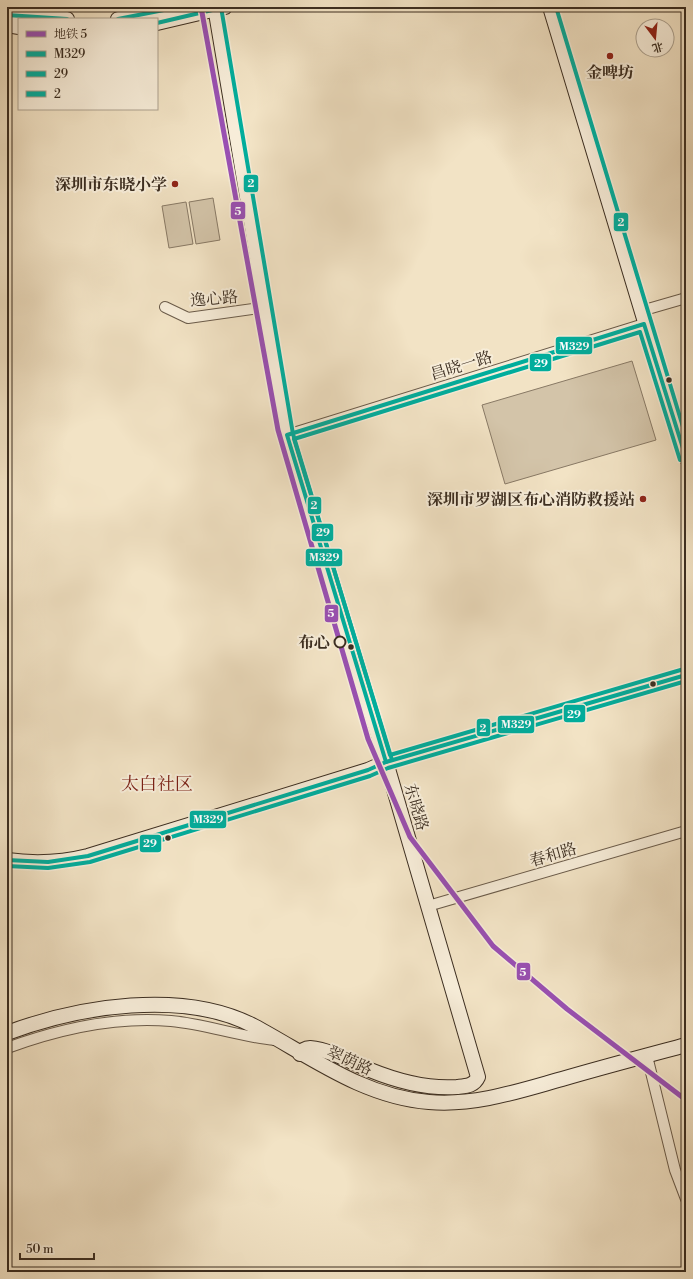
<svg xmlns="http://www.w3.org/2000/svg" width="693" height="1279" font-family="'Libre Bodoni','Noto Serif SC',serif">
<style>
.green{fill:#d3c4a9;stroke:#887965}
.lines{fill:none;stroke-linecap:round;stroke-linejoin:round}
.street-casing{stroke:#6a5b4a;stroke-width:12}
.secondary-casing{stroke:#3c2e21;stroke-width:16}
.street{stroke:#f7edd9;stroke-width:10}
.secondary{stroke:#f7edd9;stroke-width:14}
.bus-1-casing{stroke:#f7edd9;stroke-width:7}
.bus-2-casing{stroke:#f7edd9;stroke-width:7}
.bus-3-casing{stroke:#f7edd9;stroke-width:7}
.bus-1{stroke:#01ad9c;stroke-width:4}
.bus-2{stroke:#01ad9c;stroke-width:4}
.bus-3{stroke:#01ad9c;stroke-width:4}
.metro-1-casing{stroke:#f7edd9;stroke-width:8}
.metro-1{stroke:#9950b2;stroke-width:5}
.poi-dot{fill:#8f2418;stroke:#f7edd9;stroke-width:1.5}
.bus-dot{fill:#3c2e21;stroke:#f7edd9;stroke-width:1.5}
.stop-dot{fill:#f7edd9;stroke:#3c2e21;stroke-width:2}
.labels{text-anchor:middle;stroke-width:4;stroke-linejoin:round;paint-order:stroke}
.poi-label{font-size:16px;font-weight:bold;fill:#3c2e21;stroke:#f7edd9;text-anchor:end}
.street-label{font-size:16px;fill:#3c2e21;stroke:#f7edd9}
.stop-label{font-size:16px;font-weight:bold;fill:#3c2e21;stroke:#f7edd9;text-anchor:end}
.quarter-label{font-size:18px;fill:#7a1f14;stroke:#f7edd9}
.line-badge{stroke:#f7edd9;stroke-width:1.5}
.badge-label{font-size:11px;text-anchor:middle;font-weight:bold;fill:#fff}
</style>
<rect width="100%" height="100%" fill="#f2e3c5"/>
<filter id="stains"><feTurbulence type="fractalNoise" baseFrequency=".005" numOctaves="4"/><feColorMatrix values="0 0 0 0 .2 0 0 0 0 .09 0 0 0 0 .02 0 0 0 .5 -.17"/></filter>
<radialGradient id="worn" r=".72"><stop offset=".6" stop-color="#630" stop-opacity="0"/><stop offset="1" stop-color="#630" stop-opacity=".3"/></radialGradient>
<g class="green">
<path d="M213 198 220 240 196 244 189 202Z"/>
<path d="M186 202 193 244 169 248 162 206Z"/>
<path d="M632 361 656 440 505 484 482 405Z"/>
</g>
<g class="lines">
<g class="street-casing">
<g id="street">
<path d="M165 307 188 318 267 307"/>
<path d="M641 311 686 298"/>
<path d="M287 435 644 324"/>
<path d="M428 906 686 831"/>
<path d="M7 1048C59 1029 115 1016 171 1021 206 1024 240 1037 275 1040"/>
<path d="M647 1056 675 1170 686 1199"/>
</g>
</g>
<g class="secondary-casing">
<g id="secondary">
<path d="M215 7 287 435 386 762 478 1077C474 1086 466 1086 457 1087 429 1089 397 1081 370 1070 351 1062 331 1050 310 1048 305 1048 303 1050 300 1054"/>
<path d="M550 7 686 458"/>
<path d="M7 15 67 19"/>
<path d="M118 19 179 7"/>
<path d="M157 23 225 7"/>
<path d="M7 25 19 27"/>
<path d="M7 860C35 864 60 863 88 856L368 770 386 762 686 675"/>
<path d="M7 1033C79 1006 183 989 254 1026 310 1056 363 1097 429 1102 475 1106 519 1091 562 1079 603 1067 645 1056 686 1045"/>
</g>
</g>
<use href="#street" class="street"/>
<use href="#secondary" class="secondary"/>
<g class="bus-1-casing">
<g id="bus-1">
<path d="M7 15 67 19"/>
<path d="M118 19 179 7"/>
<path d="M157 23 225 7"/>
<path d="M386 762 287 435 644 324 686 458"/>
<path d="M7 860 48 862 88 856 368 770 386 762 686 675"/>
</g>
</g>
<g class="bus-2-casing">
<g id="bus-2">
<path d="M392 760 294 439 640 332 680 460"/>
<path d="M7 866 48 868 90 862 370 776 388 768 686 681"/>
</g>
</g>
<g class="bus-3-casing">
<g id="bus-3">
<path d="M221 7 293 434 390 755 684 669"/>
<path d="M556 7 686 437"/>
</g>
</g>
<use href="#bus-1" class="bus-1"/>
<use href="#bus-2" class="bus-2"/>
<use href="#bus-3" class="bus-3"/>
<g class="metro-1-casing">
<path id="metro-1" d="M201 7 278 430 368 739 410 837 493 946 567 1009 686 1100"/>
</g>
<use href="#metro-1" class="metro-1"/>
</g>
<g class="poi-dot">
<circle cx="610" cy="56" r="4"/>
<circle cx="175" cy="184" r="4"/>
<circle cx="643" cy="499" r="4"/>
</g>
<g class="bus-dot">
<circle cx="669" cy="380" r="3.5"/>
<circle cx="351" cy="647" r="3.5"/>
<circle cx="653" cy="684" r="3.5"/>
<circle cx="168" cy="838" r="3.5"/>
</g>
<circle class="stop-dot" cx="340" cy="642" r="5.5"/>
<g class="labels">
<g class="poi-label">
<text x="610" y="78" text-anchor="middle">金啤坊</text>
<text x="167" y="190">深圳市东晓小学</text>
<text x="635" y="505">深圳市罗湖区布心消防救援站</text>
</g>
<g class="street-label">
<text transform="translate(214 298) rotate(-5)" y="6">逸心路</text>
<text transform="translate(461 365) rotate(-17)" y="6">昌晓一路</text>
<text transform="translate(417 807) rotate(74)" y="6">东晓路</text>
<text transform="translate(553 854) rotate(-16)" y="6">春和路</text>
<text transform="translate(350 1060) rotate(25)" y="6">翠荫路</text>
</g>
<g class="stop-label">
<text x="330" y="648">布心</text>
</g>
<g class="quarter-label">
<text x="157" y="790">太白社区</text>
</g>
</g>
<g class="line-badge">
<rect x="243" y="174" width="16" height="19" rx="4" fill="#01ad9c"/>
<rect x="230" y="201" width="16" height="19" rx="4" fill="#9950b2"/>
<rect x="613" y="212" width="16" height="20" rx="4" fill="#01ad9c"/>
<rect x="555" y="336" width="38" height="19" rx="4" fill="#01ad9c"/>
<rect x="529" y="353" width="23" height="19" rx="4" fill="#01ad9c"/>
<rect x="307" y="496" width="15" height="19" rx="4" fill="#01ad9c"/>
<rect x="311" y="523" width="23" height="19" rx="4" fill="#01ad9c"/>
<rect x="305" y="548" width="38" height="19" rx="4" fill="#01ad9c"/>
<rect x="324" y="604" width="15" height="19" rx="4" fill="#9950b2"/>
<rect x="563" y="704" width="23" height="19" rx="4" fill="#01ad9c"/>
<rect x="497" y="715" width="38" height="19" rx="4" fill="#01ad9c"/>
<rect x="476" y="718" width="15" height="19" rx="4" fill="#01ad9c"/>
<rect x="189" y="810" width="38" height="19" rx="4" fill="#01ad9c"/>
<rect x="139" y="834" width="23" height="19" rx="4" fill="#01ad9c"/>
<rect x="516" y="962" width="15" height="19" rx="4" fill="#9950b2"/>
</g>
<g class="badge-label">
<text x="251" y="187">2</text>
<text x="238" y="215">5</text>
<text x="621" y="226">2</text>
<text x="574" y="350">M329</text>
<text x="541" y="367">29</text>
<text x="314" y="509">2</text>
<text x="323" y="536">29</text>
<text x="324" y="561">M329</text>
<text x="331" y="617">5</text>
<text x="574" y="718">29</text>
<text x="516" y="728">M329</text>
<text x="483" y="732">2</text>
<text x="208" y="823">M329</text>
<text x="150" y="847">29</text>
<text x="523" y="976">5</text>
</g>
<rect width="693" height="1279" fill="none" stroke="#f2e3c5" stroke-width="24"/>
<rect x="8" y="8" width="677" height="1263" fill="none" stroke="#3c2e21" stroke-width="2"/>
<rect x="12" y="12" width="669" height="1255" fill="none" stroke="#3c2e21"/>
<rect x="18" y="18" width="140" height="92" fill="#f7edd9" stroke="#aca18f"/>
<rect x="26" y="31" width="20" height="6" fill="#9950b2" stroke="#aca18f"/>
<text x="54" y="38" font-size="12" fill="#3c2e21">地铁 5</text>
<rect x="26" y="51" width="20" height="6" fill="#01ad9c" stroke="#aca18f"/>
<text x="54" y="58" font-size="12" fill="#3c2e21">M329</text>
<rect x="26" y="71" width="20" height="6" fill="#01ad9c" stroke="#aca18f"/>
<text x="54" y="78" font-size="12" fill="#3c2e21">29</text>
<rect x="26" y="91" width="20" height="6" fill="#01ad9c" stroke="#aca18f"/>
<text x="54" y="98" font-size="12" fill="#3c2e21">2</text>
<g transform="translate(655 38) rotate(164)"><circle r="19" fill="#f7edd9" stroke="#aca18f"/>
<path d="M0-3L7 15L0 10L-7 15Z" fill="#8f2418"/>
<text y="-6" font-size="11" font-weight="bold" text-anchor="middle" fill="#3c2e21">北</text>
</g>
<path d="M20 1253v6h74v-6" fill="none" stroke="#3c2e21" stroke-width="2"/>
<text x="26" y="1253" font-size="12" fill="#3c2e21" stroke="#f7edd9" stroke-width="3" paint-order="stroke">50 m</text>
<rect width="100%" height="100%" filter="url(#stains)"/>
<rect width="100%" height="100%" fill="url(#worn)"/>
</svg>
